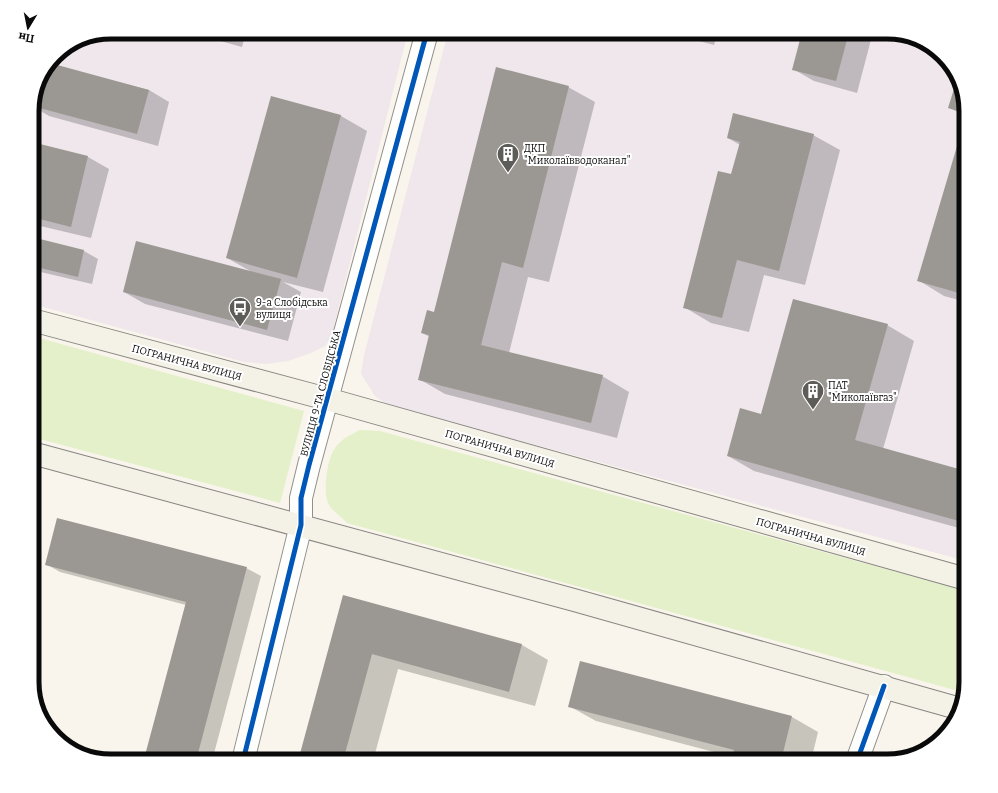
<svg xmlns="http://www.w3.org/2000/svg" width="998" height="793" font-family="Bitter,serif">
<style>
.industrial{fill:#efe7eb}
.green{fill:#e4f0ca}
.shadow{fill:#0003}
.building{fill:#9b9893}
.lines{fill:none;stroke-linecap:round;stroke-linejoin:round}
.minor-casing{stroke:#92908c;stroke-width:24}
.secondary-casing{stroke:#888682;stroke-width:24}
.minor{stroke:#fefefc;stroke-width:22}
.secondary{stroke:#f4f1e6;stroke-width:22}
.cycleway-casing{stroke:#fff;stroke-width:8}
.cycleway{stroke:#0057b8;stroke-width:5}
.labels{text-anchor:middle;stroke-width:4;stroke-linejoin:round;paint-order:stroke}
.poi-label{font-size:10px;fill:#0a0a0a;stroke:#fff;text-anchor:start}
.street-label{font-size:10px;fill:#0a0a0a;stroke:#fff}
.rim{fill:none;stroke:#0a0a0a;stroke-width:5}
</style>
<rect width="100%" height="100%" fill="#f9f5ec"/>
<g class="industrial">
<path d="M111 32H408L331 338 325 346 311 353 288 361 266 364 244 362 32 304V105L40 76 59 52 81 38Z"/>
<path d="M448 32H888L939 51 958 76 966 111V561L388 405 375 396 361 374 364 355Z"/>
</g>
<g class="green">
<path d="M32 336 304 411 280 503 32 437Z"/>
<path d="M360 430 380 431 966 591V683L962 692 347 523C342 517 333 512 329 505 322 494 327 458 335 448 341 439 350 435 360 430Z"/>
</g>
<g class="shadow">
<path d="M188 32H246L242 47Z"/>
<path d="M665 32H718L714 45Z"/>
<path d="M803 32H873L857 93 814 81 793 69Z"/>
<path d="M49 64 149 90 169 102 158 146 49 116 32 106 40 76Z"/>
<path d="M568 87 595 102 549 282 528 277 509 353 602 376 629 392 617 438 445 394 419 379 430 337 422 333Z"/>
<path d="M272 97 341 116 367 131 323 292 283 282 301 292 288 341 145 304 124 292 252 272 227 258Z"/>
<path d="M949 107 966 110V117Z"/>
<path d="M966 118V302L944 296 918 280Z"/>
<path d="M813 135 840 150 805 285 764 275 749 332 711 323 684 307 732 175 740 145 728 138Z"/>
<path d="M32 143 88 157 109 169 91 238 32 224Z"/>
<path d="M32 238 84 251 98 259 92 284 32 270Z"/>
<path d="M887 325 914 341 883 449 966 472V530L754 471 728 456 762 415Z"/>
<path d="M46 564 246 568 261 576 212 761H149L145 759 186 605 60 572Z"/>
<path d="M344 596 522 645 548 660 535 706 398 669 373 761H299Z"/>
<path d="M581 662 792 717 818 732 811 761H732L733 757 596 721 569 706Z"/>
</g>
<g class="building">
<path d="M802 32H849L836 81 792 70Z"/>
<path d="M50 63 149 90 137 134 32 106 40 76Z"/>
<path d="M496 67 569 86 523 268 502 262 481 345 603 375 591 423 418 380 429 335 421 333 427 310 434 312Z"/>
<path d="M958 76 966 110V114L948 108Z"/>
<path d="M271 96 341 115 297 278 226 258Z"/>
<path d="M733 113 814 134 779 271 737 260 722 318 683 308 718 171 731 174 740 142 727 138Z"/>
<path d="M966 116V295L917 281Z"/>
<path d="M32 142 88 156 71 227 32 217Z"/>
<path d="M32 237 84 250 78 277 32 266Z"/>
<path d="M136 241 281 279 267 330 123 292Z"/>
<path d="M793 299 888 324 855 440 966 471V523L727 456 740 408 761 414Z"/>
<path d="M57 518 247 567 196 761H150L144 759 186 602 45 565Z"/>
<path d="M343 595 522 644 509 692 372 654 343 761H298Z"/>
<path d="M580 661 792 716 781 761H731L734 750 568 707Z"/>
</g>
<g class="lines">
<g class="minor-casing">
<g id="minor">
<path d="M243 761 301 525V498L309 465 427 32"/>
<path d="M857 761 884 686"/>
</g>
</g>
<g class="secondary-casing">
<g id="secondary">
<path d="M32 320 327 399 966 579"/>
<path d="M32 453 574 600 957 708"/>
</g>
</g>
<use href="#minor" class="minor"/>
<use href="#secondary" class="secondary"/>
<g class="cycleway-casing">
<g id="cycleway">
<path d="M243 761 301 525V498L309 465 427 32"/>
<path d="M857 761 884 686"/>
</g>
</g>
<use href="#cycleway" class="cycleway"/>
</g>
<defs>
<g id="building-pin" transform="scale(1.15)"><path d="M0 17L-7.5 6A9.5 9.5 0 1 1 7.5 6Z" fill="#5e5c59" stroke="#fff"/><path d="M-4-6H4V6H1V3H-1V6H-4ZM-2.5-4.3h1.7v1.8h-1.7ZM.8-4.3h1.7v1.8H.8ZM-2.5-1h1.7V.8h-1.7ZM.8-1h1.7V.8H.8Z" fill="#fff"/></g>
<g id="bus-pin" transform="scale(1.15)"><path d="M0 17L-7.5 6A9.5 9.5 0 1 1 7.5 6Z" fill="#5e5c59" stroke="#fff"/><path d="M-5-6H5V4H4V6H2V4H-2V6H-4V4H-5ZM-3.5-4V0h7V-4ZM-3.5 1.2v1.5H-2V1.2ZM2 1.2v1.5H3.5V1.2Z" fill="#fff"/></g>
</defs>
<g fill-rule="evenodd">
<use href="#building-pin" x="508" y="154"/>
<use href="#bus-pin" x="240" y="308"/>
<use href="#building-pin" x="813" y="391"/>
</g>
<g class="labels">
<g class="poi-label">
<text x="524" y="152">ДКП<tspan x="524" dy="12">"Миколаївводоканал"</tspan></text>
<text x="256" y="306">9-а Слобідська<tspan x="256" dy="12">вулиця</tspan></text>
<text x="828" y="389">ПАТ<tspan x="828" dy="12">"Миколаївгаз"</tspan></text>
</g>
<g class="street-label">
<text transform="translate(187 362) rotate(15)" y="4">ПОГРАНИЧНА ВУЛИЦЯ</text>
<text transform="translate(320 393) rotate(-75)" y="4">ВУЛИЦЯ 9-ТА СЛОБІДСЬКА</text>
<text transform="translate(500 448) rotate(16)" y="4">ПОГРАНИЧНА ВУЛИЦЯ</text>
<text transform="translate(811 536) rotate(16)" y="4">ПОГРАНИЧНА ВУЛИЦЯ</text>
</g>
</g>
<path d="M0 0H998V793H0ZM111 39H887A72 72 0 0 1 959 111V682A72 72 0 0 1 887 754H111A72 72 0 0 1 39 682V111A72 72 0 0 1 111 39Z" fill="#fff" fill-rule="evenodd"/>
<path class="rim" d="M111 39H887A72 72 0 0 1 959 111V682A72 72 0 0 1 887 754H111A72 72 0 0 1 39 682V111A72 72 0 0 1 111 39Z"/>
<g transform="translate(28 28) rotate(190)" stroke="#ffffff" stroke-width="3" paint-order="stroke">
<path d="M0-3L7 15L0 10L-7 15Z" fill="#0a0a0a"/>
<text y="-6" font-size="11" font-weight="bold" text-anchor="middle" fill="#0a0a0a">Пн</text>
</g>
</svg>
